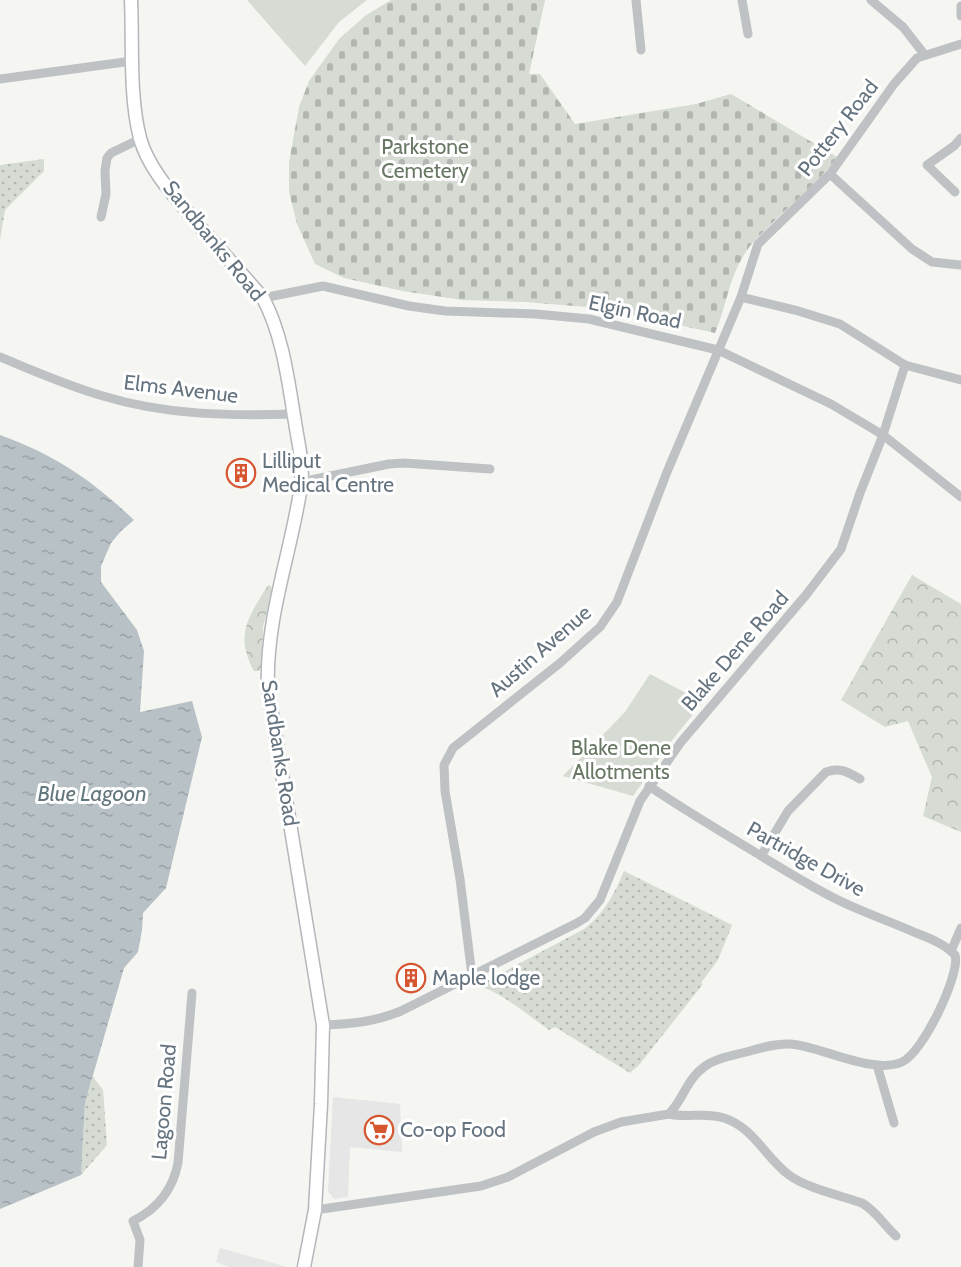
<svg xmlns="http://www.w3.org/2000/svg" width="961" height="1267" font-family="Cabin,sans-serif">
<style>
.built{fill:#e5e6e5}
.grass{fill:url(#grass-dots)}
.forest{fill:url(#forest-crowns)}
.cemetery{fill:url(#cemetery-stones)}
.garden{fill:#d6dbd3}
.water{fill:url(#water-ripples)}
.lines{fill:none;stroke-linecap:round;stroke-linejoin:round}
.secondary-casing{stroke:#b3b7bb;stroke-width:15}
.minor{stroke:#bec2c5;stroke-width:9}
.secondary{stroke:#fff;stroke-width:12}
.labels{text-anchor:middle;stroke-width:6;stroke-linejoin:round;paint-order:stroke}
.street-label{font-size:21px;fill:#667480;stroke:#fff}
.park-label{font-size:21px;fill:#687864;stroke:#fff}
.poi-label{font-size:21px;fill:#667480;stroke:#fff;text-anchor:start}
.water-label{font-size:22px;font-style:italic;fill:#62767d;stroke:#fff}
</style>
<defs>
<pattern id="grass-dots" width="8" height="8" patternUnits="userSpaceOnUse" patternTransform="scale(1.5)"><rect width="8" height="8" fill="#d6dbd3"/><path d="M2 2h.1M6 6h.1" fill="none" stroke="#b1b6b0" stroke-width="1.8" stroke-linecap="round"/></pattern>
<pattern id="forest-crowns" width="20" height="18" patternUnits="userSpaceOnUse" patternTransform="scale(1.5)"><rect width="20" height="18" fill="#d6dbd3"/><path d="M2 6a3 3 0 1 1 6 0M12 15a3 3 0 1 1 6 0" fill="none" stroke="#b1b6b0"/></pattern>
<pattern id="cemetery-stones" width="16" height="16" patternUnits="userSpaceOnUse" patternTransform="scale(1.5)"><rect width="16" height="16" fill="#d6dbd3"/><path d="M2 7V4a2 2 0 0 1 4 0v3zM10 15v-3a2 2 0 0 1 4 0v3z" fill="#b1b6b0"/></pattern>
<pattern id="water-ripples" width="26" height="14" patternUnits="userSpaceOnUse" patternTransform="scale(1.5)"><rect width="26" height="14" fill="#b7c1c6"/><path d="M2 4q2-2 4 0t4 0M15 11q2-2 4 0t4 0" fill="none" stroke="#99a1a6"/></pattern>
</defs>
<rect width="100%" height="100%" fill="#f5f5f1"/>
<g class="built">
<path d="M333 1097 400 1104 402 1152 350 1147 348 1197 334 1199 328 1191Z"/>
<path d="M220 1248 245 1255 287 1267H229L216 1262Z"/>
</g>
<g class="grass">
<path d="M44 159V171L5 210 0 240V165Z"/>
<path d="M624 871 732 925 718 960 701 983 703 984 639 1065 630 1073 555 1027 549 1030C532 1018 496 988 477 986L584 929C605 913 614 894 624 871Z"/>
<path d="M93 1077 103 1090 107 1145 81 1175 85 1103Z"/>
</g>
<g class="forest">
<path d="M912 575 961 604V832L923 816 932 777 908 721 885 727 841 700Z"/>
<path d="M268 585 271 586 272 592 263 627 262 668 258 671H254C234 634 249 617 268 585Z"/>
</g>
<path class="cemetery" d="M391 0H545L529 74H540L575 124 696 104 731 94 837 157C820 181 790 205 768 227 760 235 750 244 744 255 729 278 726 308 715 333L601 308 524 302 462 300 403 291 344 278 315 264 297 224 289 192V162L299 107 309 81 339 39 365 16Z"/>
<g class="garden">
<path d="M247 0H367L339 22 305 66Z"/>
<path d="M650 674 703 702 673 739 633 796 563 776 625 712Z"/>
</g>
<path class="water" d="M0 435C55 455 92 480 134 520L121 531 111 543 101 566V582L137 630 144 651 140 712 192 701 202 737 166 888 143 913 142 930 138 952 124 968 85 1103 81 1175 0 1209Z"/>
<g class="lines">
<g class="secondary-casing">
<path id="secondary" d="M131 0C133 43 129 96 140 138 149 172 180 202 202 229 222 252 243 275 263 298 283 336 288 380 295 422 298 442 304 465 301 486 291 554 265 619 268 689L323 1025 321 1104 315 1210 304 1267"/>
</g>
<g class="minor">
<path d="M636 0 641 50"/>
<path d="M742 0 748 34"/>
<path d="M871 0 903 27 924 54"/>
<path d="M961 6V16"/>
<path d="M0 79 132 61"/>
<path d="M830 174 912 249 932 262 961 265"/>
<path d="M955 192 927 165 954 146 961 138"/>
<path d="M101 217 106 194 105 171 107 158 111 153 140 139"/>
<path d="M741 297 795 310 840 324 905 365 961 380"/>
<path d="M263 298 323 286 409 306 445 311 536 314 589 319 718 350 831 404 883 435 961 497"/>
<path d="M0 357C34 371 68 386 103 396 165 415 229 416 293 414"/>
<path d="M301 482 389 464 404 463 490 469"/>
<path d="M761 856 788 811 826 772C840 767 848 772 860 779"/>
<path d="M951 951 961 928"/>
<path d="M472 976 460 879 445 791 444 765 453 748 560 663 600 627 617 602 667 472 741 297 758 244 830 174 894 84 917 58 961 44"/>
<path d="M323 1025C351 1024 375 1022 401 1011L577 923 585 918 600 900 640 801 681 742 806 595 841 549 860 493 883 435 905 365"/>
<path d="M877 1065 894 1123"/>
<path d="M669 1114C687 1118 707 1112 724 1118 753 1127 766 1158 789 1175 806 1188 842 1196 862 1203 876 1211 884 1225 896 1236"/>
<path d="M315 1210 481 1186 508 1177 594 1132 621 1122 669 1114C683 1100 687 1079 704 1067 714 1059 730 1056 742 1053 758 1049 774 1043 791 1044 823 1047 873 1075 902 1062 923 1053 961 973 955 955 945 944 929 938 916 933 889 921 862 912 836 899 808 885 781 868 753 851 718 830 683 809 649 786"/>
<path d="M138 1267 140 1240 133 1221C157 1209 173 1189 178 1163L192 993"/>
</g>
<use href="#secondary" class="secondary"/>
</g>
<defs>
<g id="building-ring" transform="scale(1.5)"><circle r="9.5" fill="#fff" stroke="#d65630" stroke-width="1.5"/><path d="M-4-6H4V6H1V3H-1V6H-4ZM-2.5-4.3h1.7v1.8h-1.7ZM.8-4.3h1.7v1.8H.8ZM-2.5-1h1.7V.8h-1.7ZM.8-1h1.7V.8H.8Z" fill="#d65630"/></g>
<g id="supermarket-ring" transform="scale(1.5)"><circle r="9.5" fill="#fff" stroke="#d65630" stroke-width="1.5"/><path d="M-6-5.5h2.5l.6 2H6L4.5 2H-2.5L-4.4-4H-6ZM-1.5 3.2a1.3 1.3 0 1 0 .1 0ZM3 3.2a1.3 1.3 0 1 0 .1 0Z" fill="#d65630"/></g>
</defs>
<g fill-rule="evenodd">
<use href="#building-ring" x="241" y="473"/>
<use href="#building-ring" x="411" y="978"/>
<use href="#supermarket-ring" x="379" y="1130"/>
</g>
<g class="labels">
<g class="street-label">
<text transform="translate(838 128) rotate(-52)" y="7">Pottery Road</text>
<text transform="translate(214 241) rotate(51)" y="7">Sandbanks Road</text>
<text transform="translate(635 312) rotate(12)" y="7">Elgin Road</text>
<text transform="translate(181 389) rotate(7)" y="7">Elms Avenue</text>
<text transform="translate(540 651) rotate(-41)" y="7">Austin Avenue</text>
<text transform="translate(735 651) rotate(-49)" y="7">Blake Dene Road</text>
<text transform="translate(280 753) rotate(81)" y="7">Sandbanks Road</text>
<text transform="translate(806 859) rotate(29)" y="7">Partridge Drive</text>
<text transform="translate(164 1102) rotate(-85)" y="7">Lagoon Road</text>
</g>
<g class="park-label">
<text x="425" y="154">Parkstone<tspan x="425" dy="24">Cemetery</tspan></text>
<text x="621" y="755">Blake Dene<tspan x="621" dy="24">Allotments</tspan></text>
</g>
<g class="poi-label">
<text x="262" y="468">Lilliput<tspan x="262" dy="24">Medical Centre</tspan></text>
<text x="432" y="985">Maple lodge</text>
<text x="400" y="1137">Co-op Food</text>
</g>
<g class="water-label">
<text x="92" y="801">Blue Lagoon</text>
</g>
</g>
</svg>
